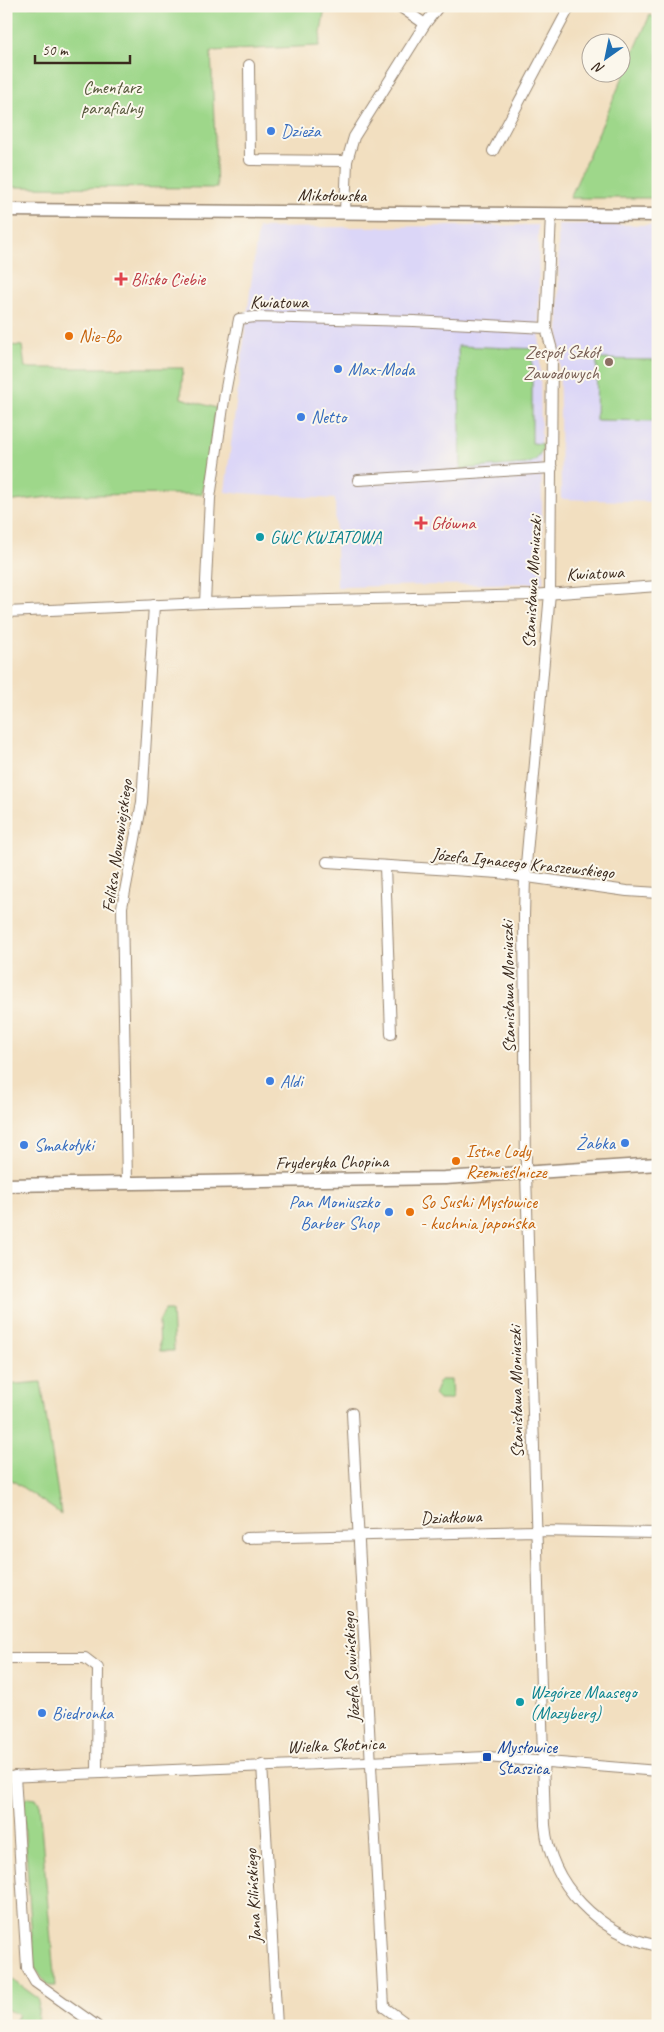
<svg xmlns="http://www.w3.org/2000/svg" width="664" height="2032" font-family="Caveat,sans-serif">
<style>
.built{fill:#dbd6f7}
.green{fill:#9ed78a;stroke:#6c8054}
.lines{fill:none;stroke-linecap:round;stroke-linejoin:round}
.minor-casing{stroke:#96846f;stroke-width:12}
.tertiary-casing{stroke:#96846f;stroke-width:15}
.minor{stroke:#fff;stroke-width:10}
.tertiary{stroke:#fff;stroke-width:12}
.shop-dot{fill:#3f7fe0;stroke:#fbf7ec;stroke-width:2}
.health-dot{fill:#e0444e;stroke:#fbf7ec;stroke-width:2}
.food-dot{fill:#e8710a;stroke:#fbf7ec;stroke-width:2}
.education-dot{fill:#8d6e63;stroke:#fbf7ec;stroke-width:2}
.culture-dot{fill:#0f9aa8;stroke:#fbf7ec;stroke-width:2}
.transit-dot{fill:#1a4fb4;stroke:#fbf7ec;stroke-width:2}
.labels{text-anchor:middle;stroke-width:4;stroke-linejoin:round;paint-order:stroke}
.park-label{font-size:18px;fill:#545539;stroke:#fbf7ec}
.shop-label{font-size:18px;fill:#366cbe;stroke:#fbf7ec;text-anchor:start}
.street-label{font-size:18px;fill:#3b2a1e;stroke:#fbf7ec}
.health-label{font-size:18px;fill:#be3a42;stroke:#fbf7ec;text-anchor:start}
.food-label{font-size:18px;fill:#c56008;stroke:#fbf7ec;text-anchor:start}
.education-label{font-size:18px;fill:#785e54;stroke:#fbf7ec;text-anchor:end}
.culture-label{font-size:18px;fill:#0d838f;stroke:#fbf7ec;text-anchor:start}
.transit-label{font-size:18px;fill:#164399;stroke:#fbf7ec;text-anchor:start}
</style>
<rect width="100%" height="100%" fill="#fbf7ec"/>
<filter id="ink" filterUnits="userSpaceOnUse"><feTurbulence type="fractalNoise" baseFrequency=".02" numOctaves="2"/><feDisplacementMap in="SourceGraphic" scale="10" xChannelSelector="R" yChannelSelector="G"/><feConvolveMatrix kernelMatrix="1 2 1 2 8 2 1 2 1" color-interpolation-filters="sRGB"/></filter>
<filter id="wash" filterUnits="userSpaceOnUse"><feTurbulence type="fractalNoise" baseFrequency=".0096" numOctaves="4" result="noise"/><feDisplacementMap in="SourceGraphic" scale="20" xChannelSelector="R" yChannelSelector="G"/><feGaussianBlur stdDeviation="1.12" result="paint"/><feColorMatrix in="noise" values="0 0 0 0 0 0 0 0 0 0 0 0 0 0 0 0 0 1.4 0 .05"/><feComposite in="paint" operator="in"/></filter>
<g filter="url(#wash)">
<rect width="100%" height="100%" fill="#f2dfc0"/>
<g class="built">
<path d="M558 224 658 225V502L561 499Z"/>
<path d="M538 225 543 583 337 587 335 499 225 492 258 228Z"/>
</g>
<g class="green">
<path d="M6 6H325L319 46 211 51 217 188 6 187Z"/>
<path d="M650 15 658 20V198H570Z"/>
<path d="M6 345 22 346 25 368H183L181 398 216 408 202 494 66 495 6 502Z"/>
<path d="M458 346 539 349V353H532V443L543 444C542 455 537 461 526 464L461 469Z"/>
<path d="M597 359 658 360V421L596 420Z"/>
<path d="M165 1310H172L174 1351H160L159 1322Z"/>
<path d="M440 1380H451L452 1398 449 1400H439L434 1395Z"/>
<path d="M41 1382 61 1514 6 1476V1385Z"/>
<path d="M28 1797 36 1798 39 1803 55 1986H49L34 1967 23 1807 24 1800Z"/>
<path d="M13 1980 39 1999 37 2026 13 2024 18 2015 6 2009V1981Z"/>
</g>
</g>
<g filter="url(#ink)">
<g class="lines">
<g class="minor-casing">
<g id="minor">
<path d="M399 6 425 24"/>
<path d="M249 65 250 160 347 161"/>
<path d="M493 151 570 6"/>
<path d="M345 212 347 161 354 137 425 24 439 6"/>
<path d="M551 215 546 328 552 350 550 593 525 876 524 916 526 1173 545 1825C550 1885 599 1934 658 1946"/>
<path d="M358 480 552 468"/>
<path d="M205 603 210 498 225 393 239 319 255 317 414 321 546 328"/>
<path d="M6 612 205 603 532 595 658 586"/>
<path d="M327 862 499 873 627 891 658 893"/>
<path d="M385 866 391 1034"/>
<path d="M127 1183 122 907 142 802 154 605"/>
<path d="M352 1413 384 2007 410 2026"/>
<path d="M246 1538 536 1531 658 1533"/>
<path d="M6 1658H85L98 1668 97 1772"/>
<path d="M262 1764 277 2026"/>
<path d="M15 1776 27 1968 35 1982 97 2026"/>
<path d="M6 1777 487 1757 658 1771"/>
</g>
</g>
<g class="tertiary-casing">
<g id="tertiary">
<path d="M6 210 658 215"/>
<path d="M6 1185 445 1178 658 1164"/>
</g>
</g>
<use href="#minor" class="minor"/>
<use href="#tertiary" class="tertiary"/>
</g>
</g>
<g class="shop-dot">
<circle cx="271" cy="131" r="5"/>
<circle cx="338" cy="369" r="5"/>
<circle cx="301" cy="417" r="5"/>
<circle cx="270" cy="1081" r="5"/>
<circle cx="625" cy="1143" r="5"/>
<circle cx="24" cy="1145" r="5"/>
<circle cx="389" cy="1212" r="5"/>
<circle cx="42" cy="1713" r="5"/>
</g>
<g class="health-dot">
<path d="M118.5 271.5h5v5h5v5h-5v5h-5v-5h-5v-5h5z"/>
<path d="M418.5 515.5h5v5h5v5h-5v5h-5v-5h-5v-5h5z"/>
</g>
<g class="food-dot">
<circle cx="69" cy="336" r="5"/>
<circle cx="456" cy="1161" r="5"/>
<circle cx="410" cy="1212" r="5"/>
</g>
<circle class="education-dot" cx="609" cy="362" r="5"/>
<g class="culture-dot">
<circle cx="260" cy="537" r="5"/>
<circle cx="520" cy="1702" r="5"/>
</g>
<rect class="transit-dot" x="482" y="1752" width="10" height="10" rx="2.5"/>
<g class="labels">
<g class="park-label">
<text x="112" y="93">Cmentarz<tspan x="112" dy="21">parafialny</tspan></text>
</g>
<g class="shop-label">
<text x="281" y="137">Dzieża</text>
<text x="348" y="375">Max-Moda</text>
<text x="311" y="423">Netto</text>
<text x="280" y="1087">Aldi</text>
<text x="615" y="1149" text-anchor="end">Żabka</text>
<text x="34" y="1151">Smakołyki</text>
<text x="379" y="1208" text-anchor="end">Pan Moniuszko<tspan x="379" dy="21">Barber Shop</tspan></text>
<text x="52" y="1719">Biedronka</text>
</g>
<g class="street-label">
<text transform="translate(332 195) rotate(1)" y="6">Mikołowska</text>
<text x="279" y="308">Kwiatowa</text>
<text transform="translate(595 573) rotate(-3)" y="6">Kwiatowa</text>
<text transform="translate(532 582) rotate(-87)" y="6">Stanisława Moniuszki</text>
<text transform="translate(117 846) rotate(-82)" y="6">Feliksa Nowowiejskiego</text>
<text transform="translate(523 863) rotate(6)" y="6">Józefa Ignacego Kraszewskiego</text>
<text transform="translate(508 987) rotate(-91)" y="6">Stanisława Moniuszki</text>
<text transform="translate(332 1162) rotate(-1)" y="6">Fryderyka Chopina</text>
<text transform="translate(516 1392) rotate(-91)" y="6">Stanisława Moniuszki</text>
<text transform="translate(451 1517) rotate(-2)" y="6">Działkowa</text>
<text transform="translate(351 1667) rotate(-93)" y="6">Józefa Sowińskiego</text>
<text transform="translate(336 1745) rotate(-2)" y="6">Wielka Skotnica</text>
<text transform="translate(253 1896) rotate(-93)" y="6">Jana Kilińskiego</text>
</g>
<g class="health-label">
<text x="131" y="285">Blisko Ciebie</text>
<text x="431" y="529">Główna</text>
</g>
<g class="food-label">
<text x="79" y="342">Nie-Bo</text>
<text x="466" y="1157">Istne Lody<tspan x="466" dy="21">Rzemieślnicze</tspan></text>
<text x="420" y="1208">So Sushi Mysłowice<tspan x="420" dy="21">- kuchnia japońska</tspan></text>
</g>
<g class="education-label">
<text x="599" y="358">Zespół Szkół<tspan x="599" dy="21">Zawodowych</tspan></text>
</g>
<g class="culture-label">
<text x="270" y="543">GWC KWIATOWA</text>
<text x="530" y="1698">Wzgórze Maasego<tspan x="530" dy="21">(Mazyberg)</tspan></text>
</g>
<g class="transit-label">
<text x="497" y="1753">Mysłowice<tspan x="497" dy="21">Staszica</tspan></text>
</g>
</g>
<rect width="664" height="2032" fill="none" stroke="#fbf7ec" stroke-width="25"/>
<g transform="translate(606 58) rotate(213)"><circle r="24" fill="#fbf7ec" stroke="#aea59a"/>
<path d="M0-4L9 19L0 12L-9 19Z" fill="#1f6fb2"/>
<text y="-8" font-size="14" font-weight="bold" text-anchor="middle" fill="#3b2a1e">N</text>
</g>
<path d="M35 55v8h95v-8" fill="none" stroke="#3b2a1e" stroke-width="2.5"/>
<text x="42" y="55" font-size="15" fill="#3b2a1e" stroke="#fbf7ec" stroke-width="4" paint-order="stroke">50 m</text>
</svg>
